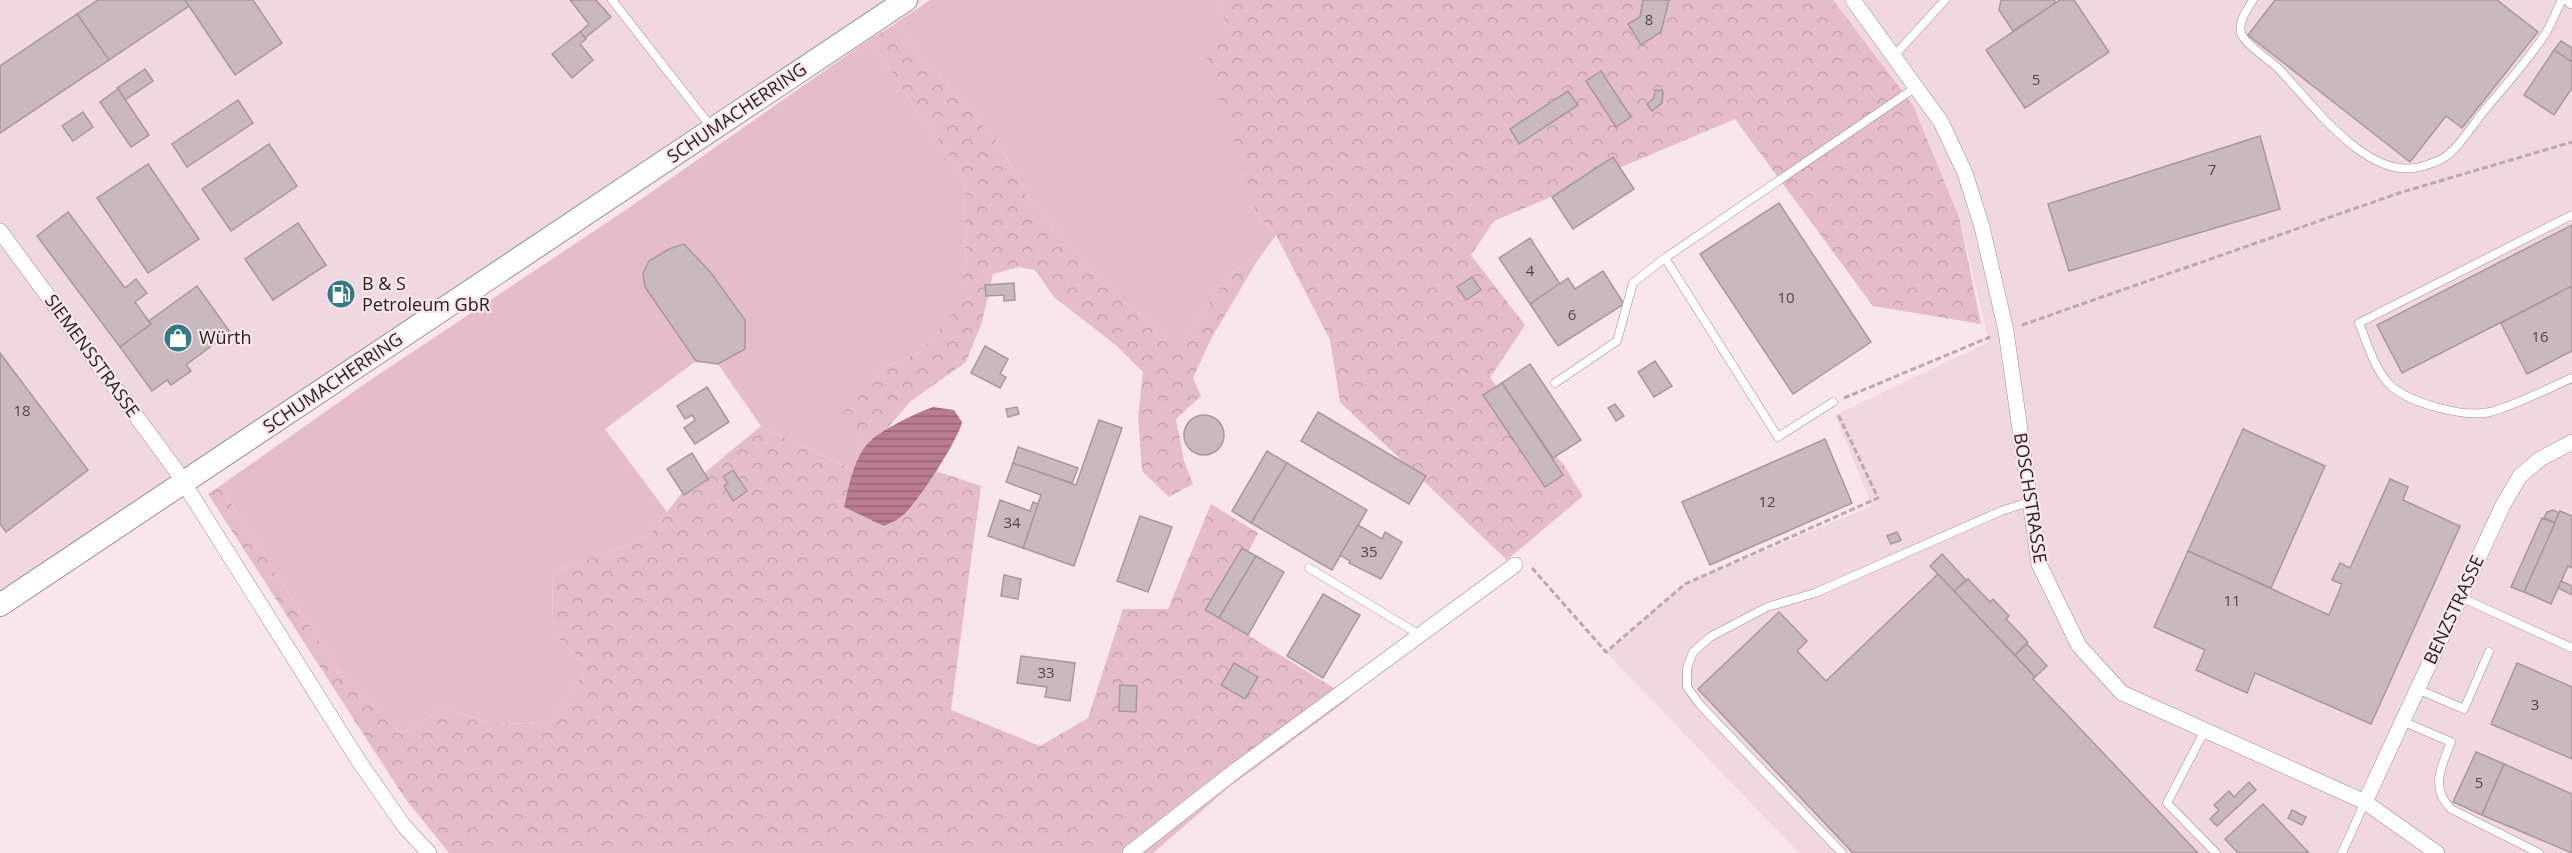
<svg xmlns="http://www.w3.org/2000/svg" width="2572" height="853" font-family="'Open Sans',sans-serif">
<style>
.built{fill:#f1d7df}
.green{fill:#e5bdc9}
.forest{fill:url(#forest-crowns)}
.water{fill:url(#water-rules)}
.building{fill:#c9b8bd;stroke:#a8989c;stroke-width:1.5}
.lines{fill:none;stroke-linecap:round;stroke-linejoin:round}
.service-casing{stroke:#9d8d92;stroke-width:9}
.minor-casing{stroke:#9d8d92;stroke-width:16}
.secondary-casing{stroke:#9d8d92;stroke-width:24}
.path{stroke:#b8aaad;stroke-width:3;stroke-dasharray:6 3;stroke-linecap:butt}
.service{stroke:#fff;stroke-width:8}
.minor{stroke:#fff;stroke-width:15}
.secondary{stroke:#fff;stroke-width:22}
.labels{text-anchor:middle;stroke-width:4.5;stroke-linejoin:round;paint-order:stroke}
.number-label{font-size:15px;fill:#504749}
.street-label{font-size:18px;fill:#272122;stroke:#f8e6eb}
.poi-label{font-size:18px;fill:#272122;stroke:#f8e6eb;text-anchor:start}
</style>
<defs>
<pattern id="forest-crowns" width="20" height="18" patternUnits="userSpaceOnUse" patternTransform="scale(1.5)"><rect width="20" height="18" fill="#e5bdc9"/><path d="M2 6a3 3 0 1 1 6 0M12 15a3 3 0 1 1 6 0" fill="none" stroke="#c4a2ac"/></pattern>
<pattern id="water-rules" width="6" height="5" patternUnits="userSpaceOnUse" patternTransform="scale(1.5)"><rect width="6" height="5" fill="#b97c90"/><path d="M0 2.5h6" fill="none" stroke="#966575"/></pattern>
</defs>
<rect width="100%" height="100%" fill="#f8e6eb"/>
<g class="built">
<path d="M0 0H923L787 89 0 617Z"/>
<path d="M1833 0H2572V853H1799L1606 652 1685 584 1872 506 1835 415 1989 342 1959 217 1913 105Z"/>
</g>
<g class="green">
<path d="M930 0H1217L1227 27 1256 213 1276 235 1256 263 1238 267 1215 295 1185 338H1166L1098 278 1033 205 999 144 893 25Z"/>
<path d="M870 39 916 110 964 176 966 268 951 318 920 352 885 367 840 417 865 446 853 470 761 426 718 364 745 349V320L669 249C650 260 642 262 645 287L696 361 605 429 667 512 646 539 553 572 552 633 588 665 551 724 489 723 445 708 401 733 339 672 220 486 366 383 630 207Z"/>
</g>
<g class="forest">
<path d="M1217 0H1833L1913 105 1959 217 1981 324 1873 306 1735 119 1494 221 1471 255 1525 325 1490 378 1563 464 1583 496 1507 560 1340 402 1330 340 1276 235 1256 213 1203 47 1227 27Z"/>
<path d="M893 25 999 144 1033 205 1098 278 1166 338H1185L1215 295 1238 267 1256 263 1212 337 1193 378 1201 396 1176 419 1184 461 1193 484 1169 497 1142 471 1138 417 1143 372 1118 347 1054 297 1035 270 1019 267 993 274 982 322 966 362 911 401 884 432 865 446 839 417 885 367 920 352 950 318 966 268 964 176 916 110 870 39Z"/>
<path d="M761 426 853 470 845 507 902 517 936 471 981 486 951 710 1040 746 1088 718 1123 609H1168L1211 504 1258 533 1215 615 1350 698 1228 788 1153 853H449L404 797 208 494 220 486 339 672 401 733 445 708 489 723 551 724 588 665 552 633 553 572 646 539 685 489Z"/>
</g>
<path class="water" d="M933 407 954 410 962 422C959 439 915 507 901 517 896 521 889 523 884 526L844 507C849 486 852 466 864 448 875 432 914 414 933 407Z"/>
<g class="building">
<path d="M98 0H185L189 6 109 60 77 14Z"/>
<path d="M185 0H253L282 43 235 75Z"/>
<path d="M570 0H596L611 17 585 38 580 32 589 24Z"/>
<path d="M1643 0H1669L1661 32 1641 45 1628 24 1640 17Z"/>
<path d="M2001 0H2054L2056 3 2013 31 1999 10Z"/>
<path d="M2060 0H2074L2109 52 2025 108 1986 50Z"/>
<path d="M2275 0H2497L2538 32 2462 128 2446 116 2410 162 2248 35Z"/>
<path d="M77 14 109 60 0 133V66Z"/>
<path d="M580 32 586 39 580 44 593 60 572 78 552 54Z"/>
<path d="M2561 41 2572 48V62L2554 50Z"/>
<path d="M2554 50 2572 62V88L2554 115 2524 95Z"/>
<path d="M145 69 153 81 125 100 117 88Z"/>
<path d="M1601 71 1631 117 1616 127 1586 81Z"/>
<path d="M118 89 149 135 131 147 100 102Z"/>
<path d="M1655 90 1663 91 1662 103 1652 111 1647 104 1654 98Z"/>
<path d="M1568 91 1578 105 1519 144 1510 129Z"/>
<path d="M238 100 253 123 187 167 172 144Z"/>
<path d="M83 112 93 127 73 141 62 126Z"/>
<path d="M2260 136 2280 209 2069 271 2048 204Z"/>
<path d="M269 144 297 186 231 231 202 189Z"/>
<path d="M1613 157 1634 189 1573 229 1552 197Z"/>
<path d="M148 164 199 239 148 273 97 198Z"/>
<path d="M1779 203 1871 342 1793 394 1700 254Z"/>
<path d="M68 212 125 288 136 279 147 293 135 302 151 324 120 347 37 236Z"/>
<path d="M298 223 326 265 273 300 245 259Z"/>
<path d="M2572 225V286L2402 373 2377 325Z"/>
<path d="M1530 238 1560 284 1530 304 1499 258Z"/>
<path d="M684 244 711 273 745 320V349L718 364 696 361 645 287 643 273 649 261 669 249Z"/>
<path d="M1603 271 1624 304 1558 346 1530 304 1568 278 1575 289Z"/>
<path d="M1472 277 1481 290 1466 300 1457 287Z"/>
<path d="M1014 283 1015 300 1004 301V295L986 296 985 285Z"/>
<path d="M197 286 230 332 186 365 191 371 171 385 167 380 152 391 120 347 151 324 149 321Z"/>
<path d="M2572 286V351L2527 374 2501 323Z"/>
<path d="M985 346 1008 359 1000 374 1006 377 1000 388 971 373Z"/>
<path d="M0 353 88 470 6 532 0 524Z"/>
<path d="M1655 361 1672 386 1654 397 1638 372Z"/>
<path d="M1530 364 1581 440 1553 458 1502 383Z"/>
<path d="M1502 383 1563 475 1545 487 1483 395Z"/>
<path d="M707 387 729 422 695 444 684 428 695 420 692 415 685 419 677 406Z"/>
<path d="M1615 404 1624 416 1616 421 1608 408Z"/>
<path d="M1017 407 1019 414 1008 417 1006 409Z"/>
<path d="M1318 412 1426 476 1409 504 1301 441Z"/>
<circle cx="1204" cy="435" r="20"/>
<path d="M1099 420 1122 428 1074 566 1023 548 1041 495 1006 482 1013 463 1076 485Z"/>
<path d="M2243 429 2325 466 2271 588 2188 551Z"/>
<path d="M1825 439 1852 503 1710 565 1682 502Z"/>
<path d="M1018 447 1078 468 1072 483 1013 463Z"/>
<path d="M1267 451 1287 463 1251 523 1232 511Z"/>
<path d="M692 453 708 479 684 495 667 469Z"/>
<path d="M1287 463 1367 510 1332 570 1251 523Z"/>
<path d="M733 470 747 491 733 501 724 486 728 483 723 477Z"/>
<path d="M2390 479 2408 487 2403 500 2460 526 2371 724 2255 673 2247 693 2196 670 2205 650 2154 627 2188 551 2329 615 2342 584 2332 580 2340 563 2350 568Z"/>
<path d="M1000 500 1030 511 1033 502 1038 504 1023 548 988 536Z"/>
<path d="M2553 510 2559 513 2555 523 2544 518 2547 512Z"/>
<path d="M2560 511 2572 516V568L2568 566 2551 604 2524 592Z"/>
<path d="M1140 516 1172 527 1148 592 1117 581Z"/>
<path d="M2542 518 2555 523 2524 592 2511 587Z"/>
<path d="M1358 525 1382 539 1385 532 1402 542 1381 579 1349 563 1350 561 1340 555Z"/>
<path d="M1897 532 1901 540 1891 544 1887 536Z"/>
<path d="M1242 548 1256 556 1219 618 1205 610Z"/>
<path d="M1942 554 1966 580 1954 591 1930 566Z"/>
<path d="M1256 556 1284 572 1248 635 1219 618Z"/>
<path d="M1938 574 2035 677 2033 679 2198 853H1853L1698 689 1779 612 1807 641 1797 651 1826 681Z"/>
<path d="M1004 575 1021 579 1018 599 1001 596Z"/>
<path d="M1968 579 1990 602 1993 599 2009 616 2006 619 2028 642 2015 655 1954 591Z"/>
<path d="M2561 581 2572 586V595L2558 588Z"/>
<path d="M1323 594 1360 615 1323 678 1287 656Z"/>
<path d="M2027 644 2047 666 2035 677 2015 655Z"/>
<path d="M1021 656 1075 663 1070 701 1045 697 1047 687 1017 683Z"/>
<path d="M1234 663 1258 677 1245 699 1221 685Z"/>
<path d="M2517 663 2572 687V759L2491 724Z"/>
<path d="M1120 685 1137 686 1136 712 1119 711Z"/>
<path d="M2476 752 2504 764 2482 815 2453 802Z"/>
<path d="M2504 764 2572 794V853L2482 815Z"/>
<path d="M2249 782 2256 790 2217 826 2210 819 2219 810 2214 805 2229 791 2234 797Z"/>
<path d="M2263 804 2309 853H2238L2225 839Z"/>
<path d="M2292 810 2306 817 2302 825 2288 818Z"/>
</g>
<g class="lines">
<g class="service-casing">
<g id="service">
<path d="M612 0 712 128"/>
<path d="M2253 0C2247 10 2238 21 2241 33 2243 42 2269 60 2277 67 2310 101 2366 181 2420 167 2427 165 2436 162 2442 159 2459 148 2471 127 2484 111 2503 88 2524 65 2541 40 2550 29 2555 13 2562 0"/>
<path d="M1893 57 1945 0"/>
<path d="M2572 215 2359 323C2367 342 2374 369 2390 385 2409 403 2464 418 2490 412 2514 406 2549 388 2572 378"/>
<path d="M1665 258 1778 437 1833 402"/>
<path d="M1555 383 1617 341 1633 283 1665 258 1916 87"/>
<path d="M1309 568 1420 635"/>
<path d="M2460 597 2572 648"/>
<path d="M2417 689 2464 709 2489 652"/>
<path d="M2402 721 2451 742C2441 767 2430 788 2451 809L2539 853"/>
<path d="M2205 730 2167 803 2216 853"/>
<path d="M1842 853 1701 706 1687 687V668L1693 652 1710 637 1767 607 1815 593 2001 511 2029 502"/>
<path d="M2342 853 2365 802"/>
</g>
</g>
<g class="minor-casing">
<g id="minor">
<path d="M1853 0 1941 122 1965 173 1982 227 2006 331 2039 564 2079 646 2122 693 2365 802 2437 853"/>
<path d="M2571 0 2572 1"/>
<path d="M0 231 175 469 358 760 404 826 429 853"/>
<path d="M2365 802 2503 505 2520 476 2540 459 2572 442"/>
<path d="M1130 853 1235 771 1515 565"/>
</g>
</g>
<g class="secondary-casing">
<path id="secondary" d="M0 605 906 0"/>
</g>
<g class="path">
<path d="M2022 325 2399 193 2572 142"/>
<path d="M1844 398 1990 337"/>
<path d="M1532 568 1606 652 1685 584 1878 498 1838 414"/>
</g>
<use href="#service" class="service"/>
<use href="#minor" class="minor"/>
<use href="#secondary" class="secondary"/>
</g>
<defs>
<g id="fuel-disc" transform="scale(1.5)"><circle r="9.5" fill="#337a84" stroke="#f8e6eb"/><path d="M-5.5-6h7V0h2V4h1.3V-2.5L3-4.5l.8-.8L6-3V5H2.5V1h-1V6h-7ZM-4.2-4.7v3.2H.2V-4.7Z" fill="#fff"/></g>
<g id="shop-disc" transform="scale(1.5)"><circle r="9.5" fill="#337a84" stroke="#f8e6eb"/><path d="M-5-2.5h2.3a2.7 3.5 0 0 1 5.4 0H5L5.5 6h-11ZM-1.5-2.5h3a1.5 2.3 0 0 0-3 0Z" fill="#fff"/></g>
</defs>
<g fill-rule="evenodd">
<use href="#fuel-disc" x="341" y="294"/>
<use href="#shop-disc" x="178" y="338"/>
</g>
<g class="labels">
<g class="number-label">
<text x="1649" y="25">8</text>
<text x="2036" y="85">5</text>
<text x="2212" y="175">7</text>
<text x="1530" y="276">4</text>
<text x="1786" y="303">10</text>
<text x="1572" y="320">6</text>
<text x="2540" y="342">16</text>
<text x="22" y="416">18</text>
<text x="1767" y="507">12</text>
<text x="1012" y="528">34</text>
<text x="1369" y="557">35</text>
<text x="2232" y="606">11</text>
<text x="1046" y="678">33</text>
<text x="2535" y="710">3</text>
<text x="2479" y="788">5</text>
</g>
<g class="street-label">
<text transform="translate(737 113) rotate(-34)" y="6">SCHUMACHERRING</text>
<text transform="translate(92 356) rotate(54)" y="6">SIEMENSSTRASSE</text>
<text transform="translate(333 383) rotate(-34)" y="6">SCHUMACHERRING</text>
<text transform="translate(2030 498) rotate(81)" y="6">BOSCHSTRASSE</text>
<text transform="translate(2454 610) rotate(-65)" y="6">BENZSTRASSE</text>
</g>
<g class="poi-label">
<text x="362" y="290">B &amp; S<tspan x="362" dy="21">Petroleum GbR</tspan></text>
<text x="199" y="344">Würth</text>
</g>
</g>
</svg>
